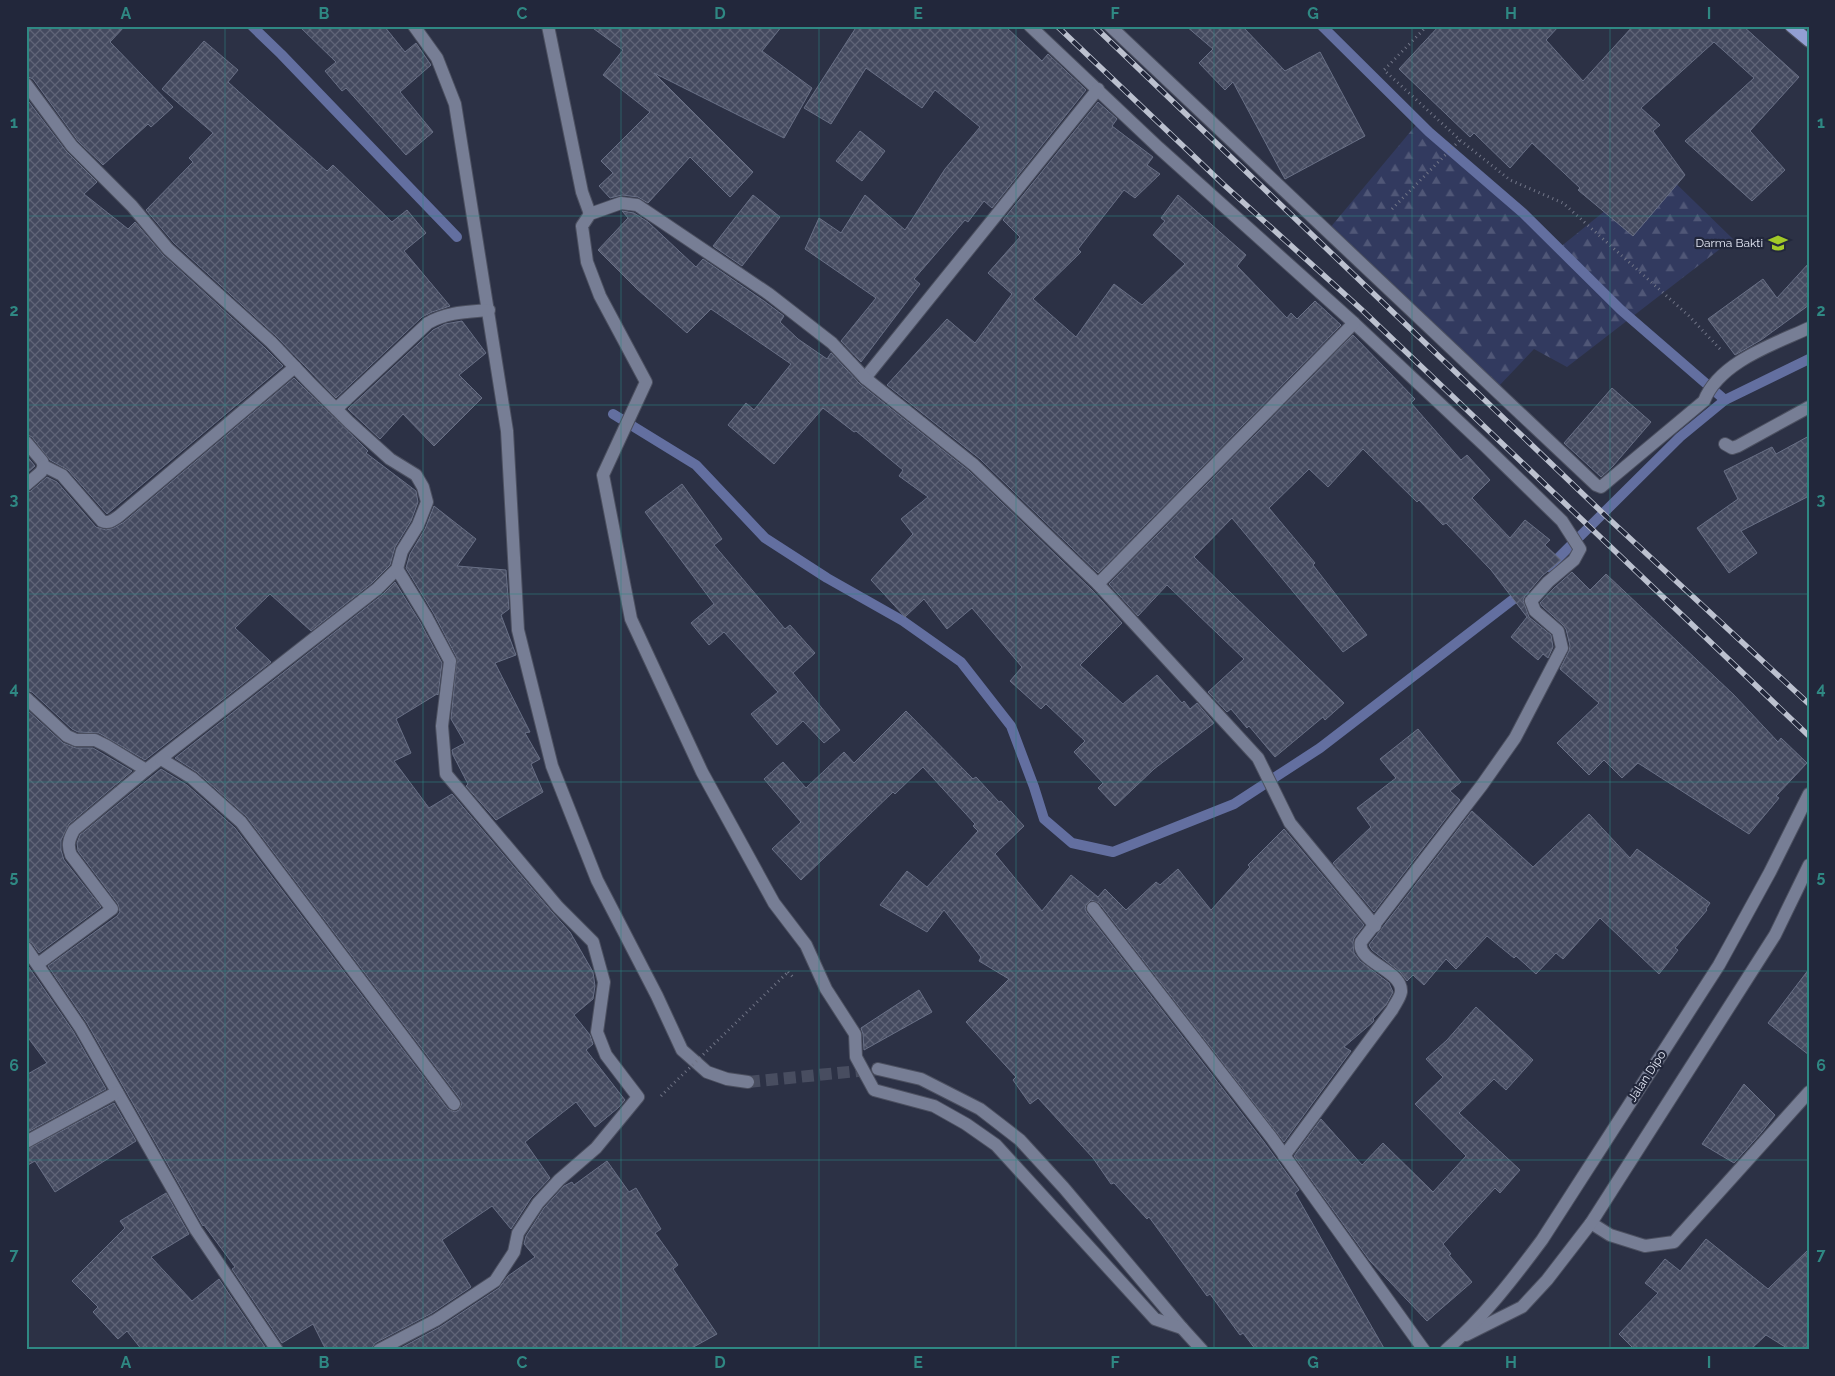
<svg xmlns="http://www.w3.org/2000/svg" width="1835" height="1376" font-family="Raleway,sans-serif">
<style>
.forest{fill:url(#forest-firs)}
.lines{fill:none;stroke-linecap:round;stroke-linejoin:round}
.stream{stroke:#636fa0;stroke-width:10}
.building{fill:url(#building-cross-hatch);stroke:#697086}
.minor-tunnel{stroke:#484d60;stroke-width:12;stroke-dasharray:12 6;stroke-linecap:butt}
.minor-casing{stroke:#4c5060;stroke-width:14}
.major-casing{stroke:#4c5060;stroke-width:14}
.path{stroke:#717587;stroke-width:3;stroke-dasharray:1 4;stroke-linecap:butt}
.minor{stroke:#777e95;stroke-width:12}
.major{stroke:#929fd2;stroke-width:12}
.rail-casing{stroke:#bcc1cf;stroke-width:5.5}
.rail{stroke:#22273b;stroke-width:4;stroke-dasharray:11;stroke-linecap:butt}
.path-bridge{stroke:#717587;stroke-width:3;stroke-dasharray:1 4;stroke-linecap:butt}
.grid{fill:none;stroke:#2f8883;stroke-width:1;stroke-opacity:0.55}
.labels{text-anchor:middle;stroke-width:4.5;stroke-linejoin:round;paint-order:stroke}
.poi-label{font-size:12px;fill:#e7ebf8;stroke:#22273b;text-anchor:end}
.street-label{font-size:12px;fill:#e7ebf8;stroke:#22273b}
.neatline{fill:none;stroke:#2f8883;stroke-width:2}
.grid-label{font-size:16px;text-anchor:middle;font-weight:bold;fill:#2f8883}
</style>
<defs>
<pattern id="forest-firs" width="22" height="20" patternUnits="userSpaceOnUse" patternTransform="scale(1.25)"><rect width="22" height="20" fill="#323a5f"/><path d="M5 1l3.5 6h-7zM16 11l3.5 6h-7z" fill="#505777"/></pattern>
<pattern id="building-cross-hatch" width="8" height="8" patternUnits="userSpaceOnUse" patternTransform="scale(1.25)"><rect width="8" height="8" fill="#444a5f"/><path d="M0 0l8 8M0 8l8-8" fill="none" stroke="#5f6477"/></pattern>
</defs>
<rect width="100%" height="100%" fill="#2c3145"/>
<path class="forest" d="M1421 119 1559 248 1659 167 1733 239 1567 367 1534 349 1498 387 1329 229Z"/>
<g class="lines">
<g class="stream">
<path d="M252 26 281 54 457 237"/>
<path d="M1322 26 1429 132 1523 213 1621 310 1725 400"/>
<path d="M613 414 696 465 765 538 827 578 903 621 961 662 1011 726 1034 787 1044 819 1072 843 1113 852 1234 804 1320 748 1524 591"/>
<path d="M1549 567 1680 437 1725 400 1809 359"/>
</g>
</g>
<g class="building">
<path d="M26 26H125L110 42 173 107 151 127 148 124 103 165 78 141 33 79 26 76Z"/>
<path d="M299 26H384L405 52 416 43 431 65 400 92 433 132 406 155 346 88 342 91 325 71 336 62Z"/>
<path d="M590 26H782L762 51 812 88 784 138 654 73 753 172 730 197 690 157 648 203 638 197 622 195 610 198 599 186 613 173 601 161 650 112 603 75 623 50Z"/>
<path d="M857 26H1005L1042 61 1048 54 1086 90 992 208 984 201 968 222 965 220 914 279 920 284 861 362 841 341 876 298 805 249 819 218 841 233 865 195 905 230 945 169 980 127 935 90 922 108 866 68 831 124 804 108Z"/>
<path d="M1186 26H1242L1285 71 1320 52 1365 136 1285 179 1233 82 1225 90 1199 63 1213 49Z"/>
<path d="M1439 26H1559L1546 40 1583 81 1633 26H1743L1799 77 1750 131 1785 170 1752 201 1685 141 1754 78 1714 42 1641 108 1660 125 1653 131 1685 175 1633 236 1578 190 1580 188 1532 143 1510 168 1474 133 1470 137 1399 69Z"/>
<path d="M204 41 238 70 228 82 327 171 333 165 392 222 407 210 426 233 404 251 450 306 432 312 422 317 336 398 276 336 174 243 146 210 193 162 189 158 213 133 162 89Z"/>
<path d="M26 98 66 151 97 182 84 194 128 229 135 222 163 255 265 348 283 366 107 514 68 470 50 460 32 437 26 434Z"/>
<path d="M1098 102 1117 119 1112 126 1153 157 1147 165 1160 174 1135 198 1124 190 1078 249 1081 252 1033 299 1076 337 1114 284 1142 305 1185 264 1153 235 1165 221 1161 218 1178 195 1246 255 1237 266 1287 318 1291 313 1297 319 1315 301 1341 325 1098 573 980 459 887 385 947 319 975 343 1012 294 988 273 1020 237 1003 220Z"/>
<path d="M860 131 885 151 862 181 836 161Z"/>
<path d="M753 195 780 217 742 266 713 246Z"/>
<path d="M622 211 634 213 648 222 696 267 703 259 764 301 784 316 780 322 798 339 827 359 831 353 860 384 969 471 1092 590 1122 623 1080 665 1123 704 1157 675 1182 703 1184 701 1190 709 1197 703 1214 723 1154 769 1115 806 1098 788 1103 783 1074 752 1085 741 1046 704 1041 709 1010 681 1022 667 972 608 947 629 924 599 905 617 871 580 913 534 901 519 928 497 899 476 903 470 856 431 854 432 823 408 774 464 728 425 746 403 754 410 791 364 711 309 687 333 637 289 598 250 628 218Z"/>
<path d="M1809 263V305L1761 340 1735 355 1708 319 1763 279 1777 298Z"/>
<path d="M462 321 486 353 459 375 482 398 434 446 403 414 380 439 348 409 433 330 445 324Z"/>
<path d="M1353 335 1415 399 1411 403 1461 460 1467 455 1490 480 1472 498 1510 538 1525 520 1550 540 1545 545 1561 560 1542 576 1525 596 1523 600 1529 617 1551 635 1553 647 1548 658 1543 654 1538 660 1511 637 1527 617 1491 570 1446 523 1443 525 1419 500 1417 502 1363 449 1328 487 1309 469 1269 508 1315 563 1313 565 1367 635 1343 652 1232 518 1194 557 1344 703 1325 720 1323 717 1275 757 1249 726 1247 728 1231 709 1227 712 1208 692 1244 659 1167 585 1138 616 1109 584Z"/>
<path d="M294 378 368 451 366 453 416 491 418 502 411 521 395 547 390 565 372 583 311 631 270 594 235 628 271 662 145 760 99 733 78 732 72 729 32 692 26 690V493L31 491 47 477 57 482 96 527 106 530 114 528 124 522Z"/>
<path d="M1612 388 1651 422 1613 466 1601 477 1564 443Z"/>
<path d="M1809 436V496L1741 531 1757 553 1729 573 1697 528 1738 499 1724 471 1772 447 1776 454Z"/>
<path d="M26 455 35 466 26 474Z"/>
<path d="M682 484 722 539 714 545 785 629 790 625 815 653 793 673 840 730 824 743 803 721 777 745 751 714 778 692 724 632 709 645 691 623 714 604 645 512Z"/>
<path d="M434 506 476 539 457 566 506 570 509 609 501 615 516 655 495 663 530 732 525 733 540 759 531 764 543 792 496 820 466 786 468 784 453 755 452 750 465 743 451 719 457 658 434 614 406 568 410 554 425 529Z"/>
<path d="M1572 572 1590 590 1606 574 1734 695 1778 742 1781 738 1807 763 1776 796 1779 798 1749 834 1638 763 1622 778 1604 760 1589 775 1557 743 1599 703 1560 669 1569 651 1570 646 1566 629 1563 625 1542 606 1540 603 1554 588Z"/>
<path d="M395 582 420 622 442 663 438 695 437 694 396 719 411 753 394 761 429 808 452 794 552 912 570 932 593 972 595 986 593 999 574 1015 590 1035 593 1044 586 1050 625 1100 618 1108 595 1127 576 1102 525 1142 550 1178 531 1198 511 1229 492 1206 442 1240 471 1287 432 1313 375 1343 371 1350H326L313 1324 282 1343 232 1269 235 1267 204 1225 203 1226 87 1023 48 966 117 916 120 912 118 904 78 851 77 843 80 835 161 769 187 785 235 828 448 1109 455 1112 459 1110 462 1103 460 1099 247 817 197 772 175 758 382 595Z"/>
<path d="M26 709 63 743 76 748H93L132 771 69 824 61 840V850L64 860 101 907 39 953 32 943 26 940Z"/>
<path d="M906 711 973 779 976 777 999 802 1001 801 1024 826 995 854 1042 911 1071 875 1098 897 1105 889 1126 910 1156 882 1160 885 1178 869 1211 910 1250 867 1248 865 1284 829 1364 925 1354 938 1353 942 1354 953 1360 961 1389 983 1393 992 1386 1005 1373 1019 1374 1020 1373 1022 1344 1047 1351 1051 1284 1142 1099 903 1091 900 1086 905 1085 909 1087 913 1264 1142 1299 1190 1295 1193 1385 1350H1256L1243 1333 1240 1335 1210 1294 1207 1296 1149 1217 1147 1219 1114 1183 1111 1184 1093 1158 1038 1098 1030 1104 1013 1080 1016 1077 966 1022 1009 979 979 961 981 957 944 910 927 932 880 905 907 871 927 887 978 831 973 826 975 824 923 767 895 794 893 792 801 880 772 849 801 822 764 779 783 762 806 788 844 752 854 763Z"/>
<path d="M1418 729 1461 782 1450 791 1460 800 1374 912 1333 863 1371 827 1357 808 1396 778 1380 759Z"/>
<path d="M1472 811 1533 867 1589 814 1630 858 1637 849 1710 903 1706 909 1707 910 1675 948 1678 950 1659 974 1600 918 1563 959 1556 953 1536 974 1516 956 1514 958 1487 936 1456 969 1446 959 1424 985 1413 975 1407 981 1400 972 1372 950 1369 945Z"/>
<path d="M26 963 73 1031 106 1089 26 1133V1075L47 1063 26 1035Z"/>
<path d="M1809 969V1055L1768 1023Z"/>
<path d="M919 990 932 1012 864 1050 863 1034 861 1028Z"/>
<path d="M1476 1007 1533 1060 1506 1090 1494 1079 1459 1113 1520 1170 1500 1193 1495 1188 1443 1244 1451 1254 1449 1255 1472 1282 1427 1321 1370 1261 1294 1156 1321 1119 1362 1165 1383 1143 1433 1192 1466 1156 1415 1104 1443 1077 1426 1059 1447 1040Z"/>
<path d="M1744 1084 1775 1115 1762 1132 1734 1163 1702 1144Z"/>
<path d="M114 1103 136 1141 55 1192 35 1161 26 1166V1150Z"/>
<path d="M607 1161 629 1192 636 1188 661 1229 655 1233 678 1265 673 1269 717 1334 688 1350H397L440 1327 499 1288 508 1276 535 1257 524 1244 526 1236 544 1208 564 1186 572 1182 574 1185Z"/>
<path d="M166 1193 189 1234 151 1257 192 1301 219 1279 267 1350H142L127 1331 118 1339 93 1312 98 1307 72 1281 125 1228 120 1221Z"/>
<path d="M1706 1239 1768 1289 1809 1249V1350H1790L1766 1335 1750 1350H1635L1619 1334 1658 1293 1645 1283 1665 1259 1680 1271Z"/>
</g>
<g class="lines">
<path class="minor-tunnel" d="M748 1082 878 1069"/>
<g class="minor-casing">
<g id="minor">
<path d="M414 26 437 58 455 104 507 431 518 630 552 766 597 880 657 996 682 1050 707 1072 727 1079 748 1082"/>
<path d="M548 26 582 192 590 214"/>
<path d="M1030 26 1159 148 1354 323 1485 446 1562 521 1580 549 1574 560 1548 582 1531 601 1535 611 1558 631 1562 648 1515 738 1482 785 1361 942C1356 962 1403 970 1401 992 1400 998 1395 1004 1392 1010L1284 1156"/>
<path d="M1110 26 1596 485 1601 487 1704 401C1719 362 1774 344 1809 328"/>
<path d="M26 84 72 146 132 206 168 249 271 342 310 383 349 422 390 459 416 475 423 487 427 502 418 525 402 551 397 569 377 589 146 770 74 830C69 839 67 845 71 855L112 909 38 964"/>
<path d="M865 378 1098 89"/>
<path d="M336 409 428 323C447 312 467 312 489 310"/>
<path d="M26 442 42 461 44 466 62 475 102 521C109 524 113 520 119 516L295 367"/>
<path d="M1725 444 1732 448 1738 446 1809 407"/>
<path d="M26 485 41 472 44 466"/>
<path d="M1098 584 1354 323"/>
<path d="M26 698 67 736 76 740H95L107 746 146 770"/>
<path d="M161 759 192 778 241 822 454 1104"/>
<path d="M1093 908 1271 1137 1424 1350"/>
<path d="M26 948 80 1027 196 1230 277 1350"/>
<path d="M878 1069 921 1079 980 1109 1020 1140 1064 1188 1182 1328 1202 1350"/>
<path d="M26 1142 117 1092"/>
<path d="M1591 1223 1610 1235 1645 1246 1674 1242 1809 1092"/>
<path d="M1182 1328 1155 1319 996 1145 966 1124 934 1106 874 1090 856 1057 855 1034 826 989 806 945 774 903 702 772 631 619 603 475 646 382 600 296 587 262 582 226 590 214 621 203 637 205 769 294 832 343 865 378 974 465 1098 584 1258 758 1290 823 1375 926"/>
<path d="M1466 1335 1522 1307 1547 1280 1591 1223 1775 935 1809 865"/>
<path d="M379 1350 436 1320 495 1281 514 1252 518 1233 538 1203 559 1180 596 1148 638 1097 606 1055 597 1032 604 982 593 942 558 907 446 774 442 726 450 661 427 618 397 569"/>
<path d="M1446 1350C1483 1318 1513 1279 1542 1240L1719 965 1770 872 1809 794"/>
</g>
</g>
<g class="major-casing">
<path id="major" d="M1791 26 1809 41"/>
</g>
<g class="path">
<path d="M1427 26 1384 70 1460 140 1510 180 1563 203 1689 316 1720 349"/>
<path d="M1392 209 1460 140"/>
<path d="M788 972 794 978"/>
<path d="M661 1096 671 1086"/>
</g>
<use href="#minor" class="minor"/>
<use href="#major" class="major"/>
<g class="rail-casing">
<g id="rail">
<path d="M1057 26 1223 184 1361 309 1809 736"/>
<path d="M1094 26 1609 519 1809 704"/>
</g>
</g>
<use href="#rail" class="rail"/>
<path class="path-bridge" d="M671 1086 788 972"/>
</g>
<path class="grid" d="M225 26V1350M423 26V1350M621 26V1350M819 26V1350M1016 26V1350M1214 26V1350M1412 26V1350M1610 26V1350M26 216H1809M26 405H1809M26 594H1809M26 782H1809M26 971H1809M26 1160H1809"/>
<defs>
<g id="school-bare" transform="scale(1.5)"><path d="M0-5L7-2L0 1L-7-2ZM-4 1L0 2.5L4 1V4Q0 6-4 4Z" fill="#a2c928" stroke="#22273b" stroke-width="2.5" paint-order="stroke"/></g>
</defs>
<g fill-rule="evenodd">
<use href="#school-bare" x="1778" y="243"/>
</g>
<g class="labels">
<g class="poi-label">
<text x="1763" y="247">Darma Bakti</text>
</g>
<g class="street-label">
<text transform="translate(1647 1076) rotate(-57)" y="4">Jalan Dipo</text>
</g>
</g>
<rect width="1835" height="1376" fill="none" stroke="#22273b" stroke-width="55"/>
<rect x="28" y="28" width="1780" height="1320" class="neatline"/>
<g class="grid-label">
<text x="126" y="19">A</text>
<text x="324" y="19">B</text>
<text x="522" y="19">C</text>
<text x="720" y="19">D</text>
<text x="918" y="19">E</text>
<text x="1115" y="19">F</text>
<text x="1313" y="19">G</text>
<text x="1511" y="19">H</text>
<text x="1709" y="19">I</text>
<text x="14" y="128">1</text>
<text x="1821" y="128">1</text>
<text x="14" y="316">2</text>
<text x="1821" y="316">2</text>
<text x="14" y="505">3</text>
<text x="1821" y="505">3</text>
<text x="14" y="694">4</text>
<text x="1821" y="694">4</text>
<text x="14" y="882">5</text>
<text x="1821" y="882">5</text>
<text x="14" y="1071">6</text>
<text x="1821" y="1071">6</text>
<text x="14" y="1260">7</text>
<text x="1821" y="1260">7</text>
<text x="126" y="1368">A</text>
<text x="324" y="1368">B</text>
<text x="522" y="1368">C</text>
<text x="720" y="1368">D</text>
<text x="918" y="1368">E</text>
<text x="1115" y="1368">F</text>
<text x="1313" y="1368">G</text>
<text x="1511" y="1368">H</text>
<text x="1709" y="1368">I</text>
</g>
</svg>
